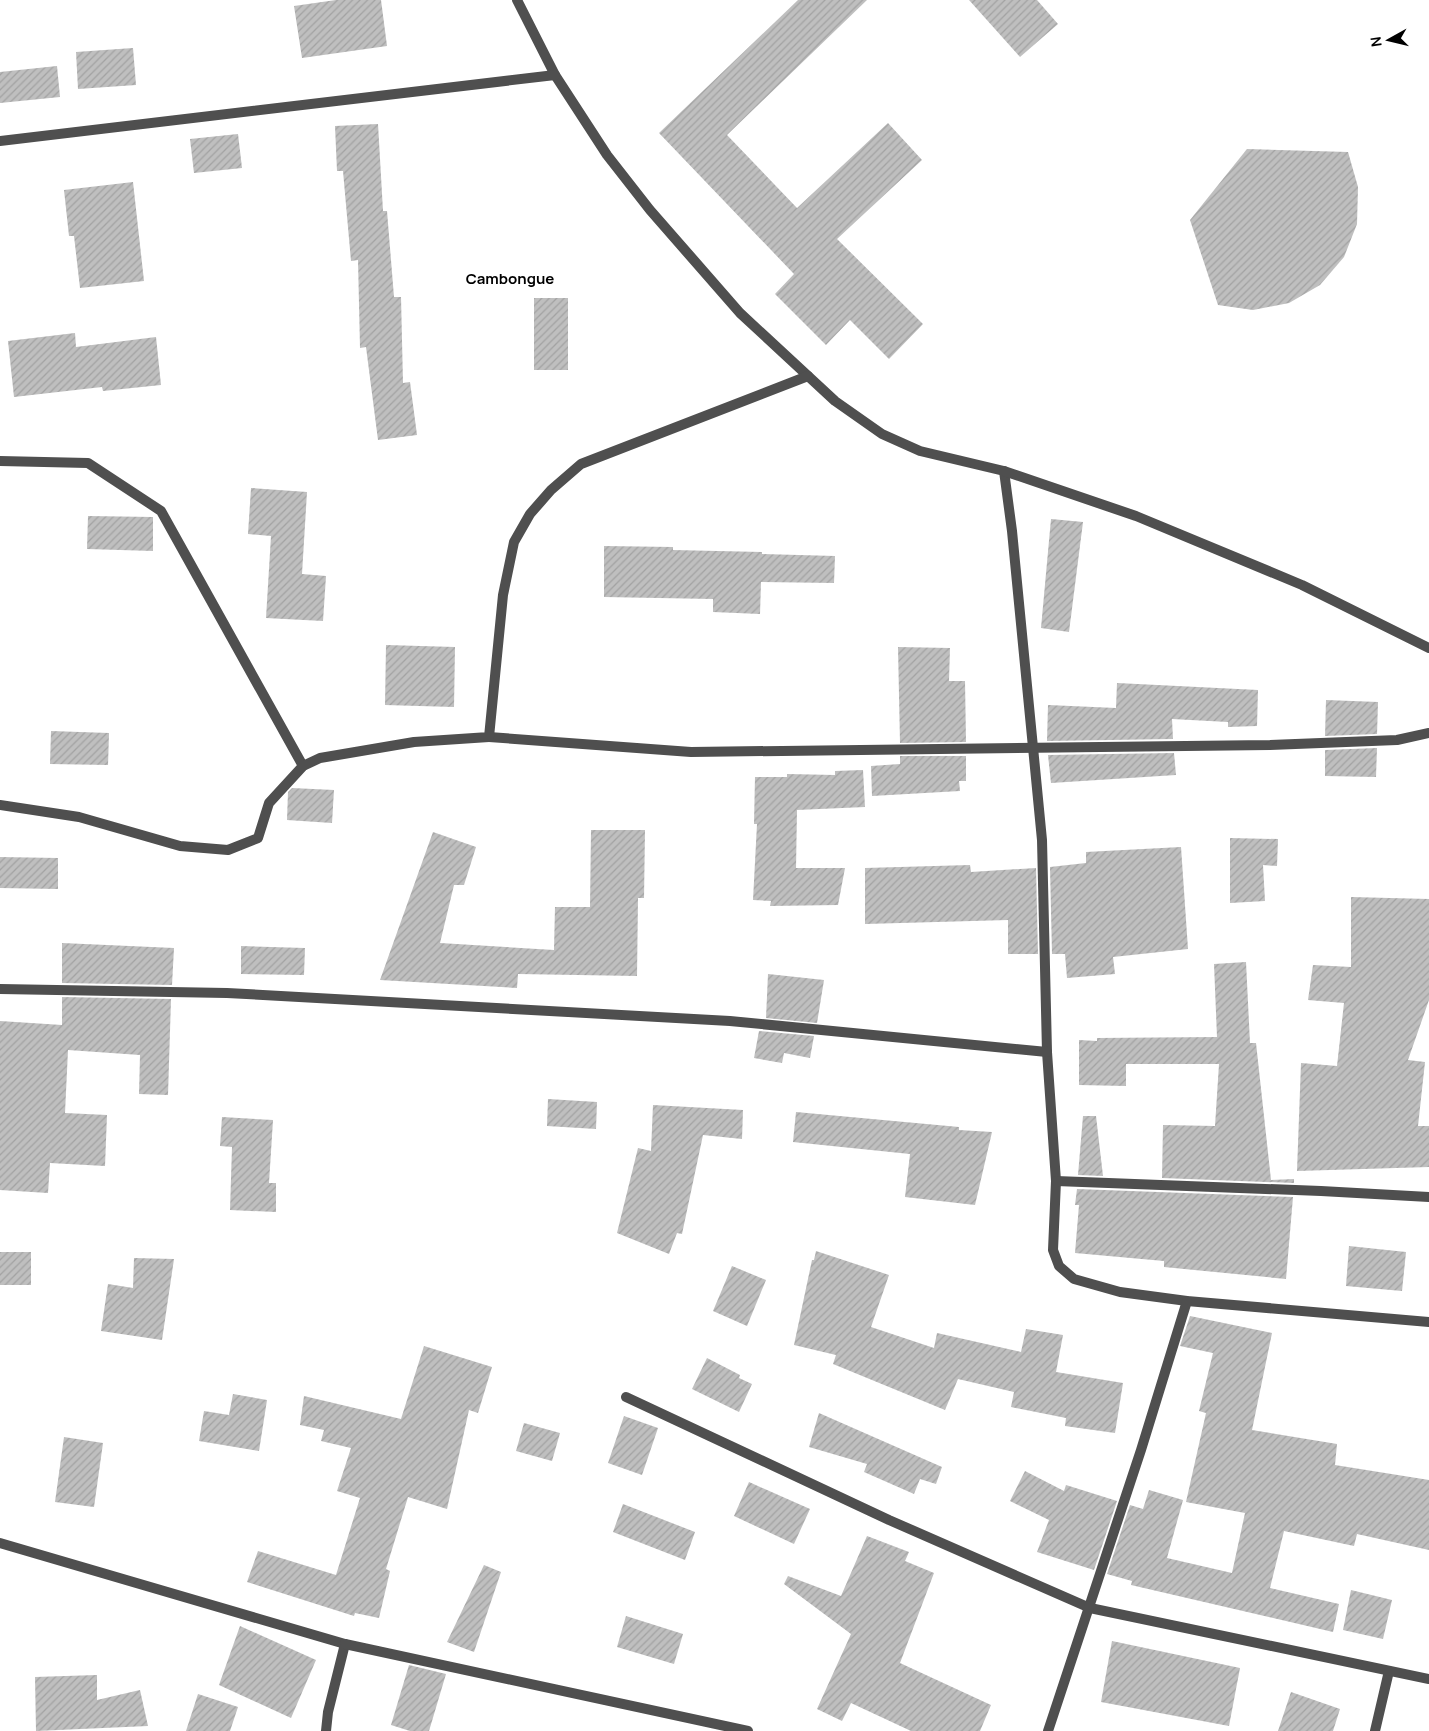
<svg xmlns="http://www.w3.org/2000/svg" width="1429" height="1731" font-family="Manrope,sans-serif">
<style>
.building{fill:url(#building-hatch)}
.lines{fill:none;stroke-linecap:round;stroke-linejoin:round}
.service{stroke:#4f4f4f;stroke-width:10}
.minor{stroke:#4f4f4f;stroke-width:10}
.labels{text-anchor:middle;stroke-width:5;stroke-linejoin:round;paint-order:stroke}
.neighbourhood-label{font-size:15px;font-weight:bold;fill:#000;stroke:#fff}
</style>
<defs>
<pattern id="building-hatch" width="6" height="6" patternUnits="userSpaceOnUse" patternTransform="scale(1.25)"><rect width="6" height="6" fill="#bfbfbf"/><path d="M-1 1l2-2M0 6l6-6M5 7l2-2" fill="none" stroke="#a2a2a2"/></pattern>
</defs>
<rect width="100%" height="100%" fill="#fff"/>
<g class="building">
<path d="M336 0H381L387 46 302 58 294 6Z"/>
<path d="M798 0H867L727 135 797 208 888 123 922 160 837 239 923 324 889 359 850 320 826 345 775 294 794 274 659 133Z"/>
<path d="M969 0H1037L1058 24 1020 57Z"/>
<path d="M133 48 136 85 78 89 76 52Z"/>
<path d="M57 66 60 97 0 103V72Z"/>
<path d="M378 124 383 211H387L394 297H401L403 383 410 382 417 435 378 440 366 347 360 348 358 260 351 261 343 171H337L335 126Z"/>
<path d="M238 134 242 168 194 173 190 139Z"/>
<path d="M1247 149 1348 152 1358 187 1357 224 1344 257 1320 285 1289 303 1253 310 1218 305 1190 220Z"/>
<path d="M133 182 144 281 80 288 74 236H69L64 190Z"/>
<rect x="534" y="298" width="34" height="72"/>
<path d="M75 333 76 347 156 337 161 385 103 391 102 387 14 397 8 341Z"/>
<path d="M251 488 307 492 302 574 326 576 323 621 266 618 271 536 248 534Z"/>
<path d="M88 516 153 517V551L87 549Z"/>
<path d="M1051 519 1083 522 1069 632 1041 628Z"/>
<path d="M604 546 673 547V550L762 552V554L835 556 834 583 761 582 760 614 713 612V599L604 597Z"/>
<path d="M386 645 455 647 454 707 385 705Z"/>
<path d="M898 647 950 648 949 681H965L966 742 900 743Z"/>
<path d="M1117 683 1258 690 1257 726 1228 727V722L1172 719 1173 739 1047 741 1048 705 1116 708Z"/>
<path d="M1326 700 1378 702 1377 734 1325 736Z"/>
<path d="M51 731 109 733 108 765 50 764Z"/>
<path d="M1377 748 1376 777 1325 776V750Z"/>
<path d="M1174 753 1176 775 1051 783 1048 755Z"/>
<path d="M900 756H966V781H959L960 791 872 796 871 766 900 764Z"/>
<path d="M863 770 865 807 797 810 796 868H845L838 905 770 906 771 901 753 900 757 824H754L755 777H787V774L835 775V771Z"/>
<path d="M292 788 334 790 332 823 287 820 288 792Z"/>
<path d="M591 830H645L644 898H638L637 976 518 974 517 988 380 980 433 832 476 847 464 885H454L440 943 554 950 555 907H590Z"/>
<path d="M1230 838 1278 839 1277 866 1263 865 1265 901 1230 903Z"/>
<path d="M1181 847 1188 949 1113 957 1115 974 1067 978 1065 954H1052L1050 867 1086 863V852Z"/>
<path d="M0 857 58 858V889L0 888Z"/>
<path d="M970 865 971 872 1036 868 1038 954H1008V920L865 924V868Z"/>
<path d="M1351 897 1429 899V1000L1408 1060 1425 1062 1418 1126H1429V1167L1297 1171 1301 1063 1337 1066 1344 1003 1308 1000 1313 965 1351 967Z"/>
<path d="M62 943 174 948 172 985 62 983Z"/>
<path d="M241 946 305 948 304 975 241 974Z"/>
<path d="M1246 962 1250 1043H1256L1271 1180 1294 1179V1183L1162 1178 1163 1125 1215 1126 1219 1064H1126V1086L1079 1085V1040L1097 1041V1038L1217 1037 1214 964Z"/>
<path d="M768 974 824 980 817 1023 766 1018Z"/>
<path d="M62 997 171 999 168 1095 139 1094 140 1055 68 1050 65 1113 107 1115 105 1166 50 1163 48 1193 0 1190V1021L62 1025Z"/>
<path d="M759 1031 814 1036 810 1058 784 1053 782 1063 754 1058Z"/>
<path d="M548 1099 597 1102 596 1129 547 1126Z"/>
<path d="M653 1105 743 1110 742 1139 703 1135 682 1234 677 1233 669 1254 617 1233 638 1148 651 1151Z"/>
<path d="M796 1112 959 1127V1130L992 1132 975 1205 905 1197 910 1154 793 1142Z"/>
<path d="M1083 1116H1096L1103 1176 1078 1175Z"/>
<path d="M222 1117 273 1120 269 1183H276V1212L230 1210 232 1147 220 1146Z"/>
<path d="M1077 1189 1293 1197 1286 1279 1164 1267V1261L1075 1253 1079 1205H1075Z"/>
<path d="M1349 1246 1406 1252 1402 1291 1346 1286Z"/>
<path d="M816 1251 889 1275 871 1327 934 1348 937 1333 1021 1352 1026 1329 1063 1335 1056 1372 1123 1383 1115 1433 1065 1426 1066 1418 1011 1407 1014 1392 958 1379 945 1410 833 1364 836 1355 794 1345 812 1260H814Z"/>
<rect x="0" y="1252" width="31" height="33"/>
<path d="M134 1258 174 1259 162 1340 101 1331 108 1284 133 1288Z"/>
<path d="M732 1266 766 1280 747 1326 713 1311Z"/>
<path d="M1190 1316 1272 1333 1252 1430 1337 1444 1335 1465 1429 1480V1550L1357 1534 1354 1546 1284 1531 1270 1588 1339 1604 1333 1632 1131 1585 1132 1581 1107 1574 1130 1505 1143 1509 1149 1490 1183 1500 1167 1558 1232 1573 1245 1513 1186 1502 1206 1413 1199 1411 1213 1353 1180 1346Z"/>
<path d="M424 1346 492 1367 478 1413 469 1410 447 1509 408 1497 386 1569 390 1571 379 1618 355 1613 354 1616 247 1582 258 1551 336 1575 360 1498 337 1491 351 1448 321 1441 324 1430 300 1425 304 1396 401 1419Z"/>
<path d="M707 1358 740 1375 739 1378 752 1384 739 1412 692 1389Z"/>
<path d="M233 1394 267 1400 259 1451 199 1441 204 1411 229 1415Z"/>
<path d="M819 1413 942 1467 936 1484 920 1479 914 1494 864 1472 867 1464 809 1447Z"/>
<path d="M624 1416 658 1428 642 1475 608 1463Z"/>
<path d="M524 1423 560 1433 552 1461 516 1451Z"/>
<path d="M64 1437 103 1443 94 1507 55 1502Z"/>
<path d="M1025 1471 1064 1491 1066 1485 1117 1501 1094 1570 1037 1552 1049 1520 1010 1501Z"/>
<path d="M749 1482 810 1509 794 1544 734 1516Z"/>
<path d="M623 1504 695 1532 685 1560 613 1532Z"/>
<path d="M867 1536 909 1552 905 1561 934 1573 900 1663 991 1705 980 1731H911L851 1703 842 1721 817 1709 851 1634 784 1584 788 1576 841 1596Z"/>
<path d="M484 1565 501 1572 474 1652 447 1642Z"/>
<path d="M1351 1590 1392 1600 1383 1639 1343 1630Z"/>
<path d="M626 1616 683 1634 674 1664 617 1647Z"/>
<path d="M240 1626 316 1660 291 1718 219 1685Z"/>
<path d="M1112 1641 1240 1668 1229 1726 1101 1702Z"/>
<path d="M409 1665 446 1674 429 1731H410L391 1725Z"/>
<path d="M97 1675V1700L140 1690 148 1726 36 1731 35 1677Z"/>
<path d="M1291 1692 1340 1709 1333 1731H1278Z"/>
<path d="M198 1694 238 1707 230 1731H186Z"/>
</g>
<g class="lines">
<path class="service" d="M1375 1731 1389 1671"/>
<g class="minor">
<path d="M517 0 555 75 607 155 650 210 740 313 835 401 882 434 920 451 1004 471 1012 531 1042 840 1047 1052 1056 1181 1053 1250 1059 1266 1074 1279 1120 1292 1187 1301 1429 1322"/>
<path d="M0 141 555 75"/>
<path d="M0 461 88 463 161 511 303 766"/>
<path d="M1004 471 1136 516 1302 585 1429 648"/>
<path d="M489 737 691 752 1270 745 1397 740 1429 733"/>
<path d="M0 805 79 817 180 846 228 850 258 838 269 803 303 766 320 758 414 742 489 737 503 595 514 542 530 514 551 490 581 464 808 376"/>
<path d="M0 989 227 993 730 1021 1047 1052"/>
<path d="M1056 1181 1321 1191 1429 1197"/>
<path d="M626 1397 889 1520 1090 1608 1429 1679"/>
<path d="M0 1543 345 1644 328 1712 326 1731"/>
<path d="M345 1644 748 1731"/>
<path d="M1048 1731 1141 1450 1187 1301"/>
</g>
</g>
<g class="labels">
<g class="neighbourhood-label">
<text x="510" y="284">Cambongue</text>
</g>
</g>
<g transform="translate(1389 40) rotate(262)" stroke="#ffffff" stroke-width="4" paint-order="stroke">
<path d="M0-4L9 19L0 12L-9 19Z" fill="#000000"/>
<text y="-8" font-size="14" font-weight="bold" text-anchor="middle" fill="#000000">N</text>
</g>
</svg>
